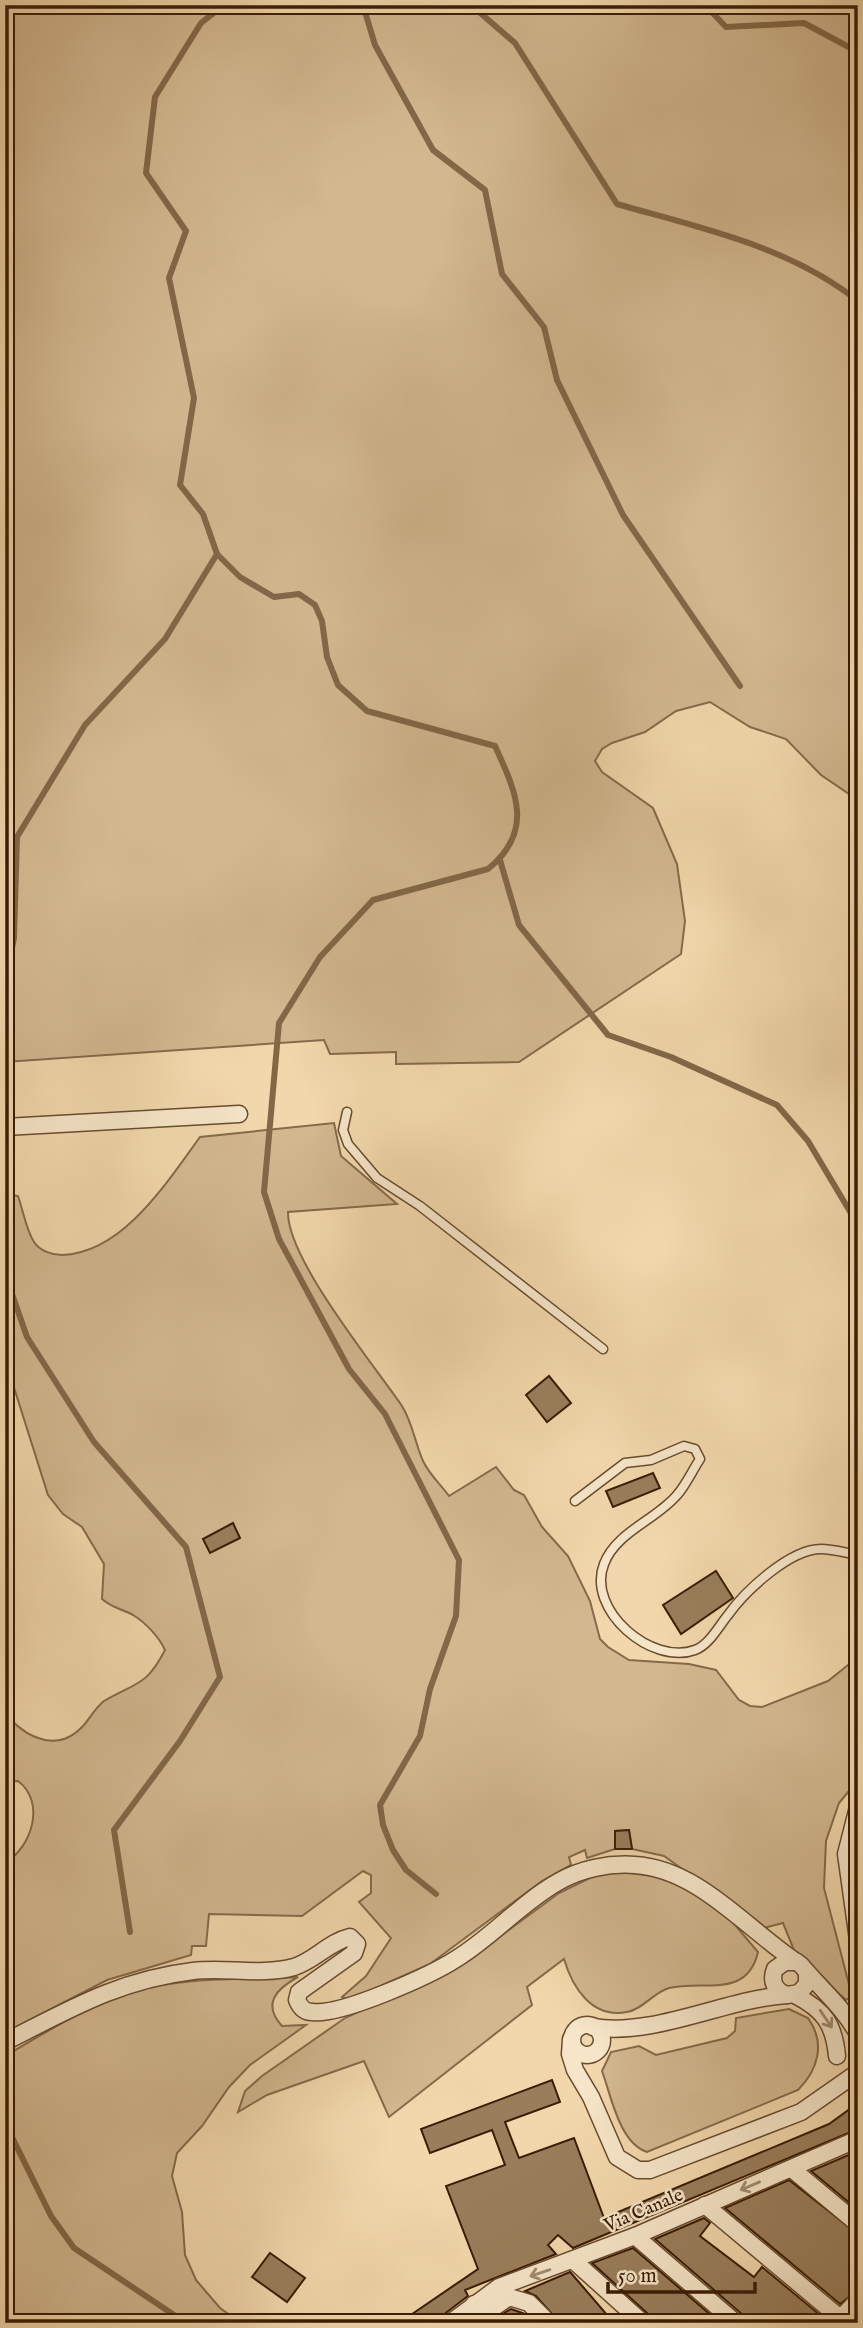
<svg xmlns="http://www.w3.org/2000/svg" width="863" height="2328" font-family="'IM FELL English',serif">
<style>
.green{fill:#d2b78f;stroke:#866a4a;stroke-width:2}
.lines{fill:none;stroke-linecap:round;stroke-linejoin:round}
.stream{stroke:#836747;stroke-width:6}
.building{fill:#997e5b;stroke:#3a1d05;stroke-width:2}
.lane-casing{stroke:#684c2e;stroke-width:11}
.street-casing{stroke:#684c2e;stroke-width:19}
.lane{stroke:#f6e5c8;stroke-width:8}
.street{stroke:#f6e5c8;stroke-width:16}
.oneway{stroke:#a18b70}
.labels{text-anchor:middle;stroke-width:5;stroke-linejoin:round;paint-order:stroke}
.street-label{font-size:19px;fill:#3a1d05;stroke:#f6e5c8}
</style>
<rect width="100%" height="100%" fill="#f1d7ab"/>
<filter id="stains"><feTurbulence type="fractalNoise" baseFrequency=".00286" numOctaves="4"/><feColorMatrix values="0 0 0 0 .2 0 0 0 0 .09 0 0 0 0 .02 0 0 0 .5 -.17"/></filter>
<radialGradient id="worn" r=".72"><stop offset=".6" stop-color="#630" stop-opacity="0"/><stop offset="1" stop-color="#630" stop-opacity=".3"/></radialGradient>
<g class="green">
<path d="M5 5H858V800L821 775 786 739 750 727 710 702 676 711 645 732 612 743 602 749 595 761 602 772 653 808 677 864 685 921 681 954 519 1062 396 1064V1052L330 1054 324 1040 5 1062Z"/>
<path d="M334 1123 341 1156 397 1204 288 1212C287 1259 374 1365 402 1406 413 1424 415 1443 423 1461 429 1474 441 1485 449 1496L496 1467 514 1490 524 1495 542 1527 568 1556 590 1601 600 1639 608 1647 629 1660 689 1664 716 1670 739 1700 750 1706 762 1707 828 1681 858 1657V1780L839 1803 826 1841 824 1888 852 1996 846 2000 796 1955 783 1923 764 1928 664 1856 632 1849 629 1830 616 1831 615 1849 587 1858 585 1850 569 1857 571 1865 542 1881 430 1964 349 2000 342 1997 366 1976 391 1938 359 1902 371 1893V1875L363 1871 302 1916 209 1914 206 1946H192L191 1955 107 1980 5 2033V1863C32 1847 46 1802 18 1781L5 1782V1721L9 1718C30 1740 59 1752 83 1726 90 1718 96 1707 104 1701 136 1682 146 1687 165 1650 159 1637 146 1623 133 1615 122 1609 112 1608 102 1599L104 1564 82 1527 63 1514 48 1495 5 1359V1193L18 1196C23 1210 26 1230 34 1242 40 1251 52 1255 62 1255 123 1253 167 1182 200 1137Z"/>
<path d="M616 1871 667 1878 695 1894 730 1919 758 1952C747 1999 705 1980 669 1988 654 1992 642 2010 627 2012 591 2019 572 1986 564 1959L527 1987 532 2005 389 2117 364 2061 267 2095 238 2112 245 2091 262 2076 345 2018 461 1965 559 1893 594 1876Z"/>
<path d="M298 1977C276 1989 262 2004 282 2026L306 2025 250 2065 229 2087 202 2126 177 2153 172 2176 182 2212 185 2255 196 2280 220 2308 241 2323H5V2056C48 2031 88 2005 136 1991 187 1976 246 1980 298 1977Z"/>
<path d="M789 2009 808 2018C826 2043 818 2070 798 2090L647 2152C619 2143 611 2095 602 2071L611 2052 639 2046 656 2055 727 2038 735 2031 736 2018Z"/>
</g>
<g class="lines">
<g class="stream">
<path d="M224 5 201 23 155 97 146 173 186 231 169 278 194 398 180 485 203 514 217 554 240 577 274 597 299 594 315 605 322 621 327 657 338 685 367 711 495 746C516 792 535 831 488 869L373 900 320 957 279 1023 264 1192 279 1239 349 1369 385 1414 459 1560 456 1616 430 1689 420 1736 380 1805 383 1825 393 1850 406 1870 436 1894"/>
<path d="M363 5 375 45 433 150 485 190 502 274 544 327 557 380 623 515 740 686"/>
<path d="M471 5 515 43 617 204C700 228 789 246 858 301"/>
<path d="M705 5 726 27 804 23 858 52"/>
<path d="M500 860 519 925 608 1035 671 1057 777 1105 808 1141 858 1225"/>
<path d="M5 983 14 938 17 837 85 725 165 639 217 554"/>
<path d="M5 1274 27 1337 94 1442 186 1547 220 1677 180 1741 114 1830 130 1932"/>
<path d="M5 2123 51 2216 74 2248 186 2323"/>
</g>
</g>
<g class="building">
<path d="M549 1376 571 1403 547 1422 526 1395Z"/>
<path d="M653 1473 660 1488 613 1507 606 1491Z"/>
<path d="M233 1523 240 1538 210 1553 203 1539Z"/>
<path d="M716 1571 733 1598 681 1634 663 1605Z"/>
<path d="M629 1830 632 1849H615V1831Z"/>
<path d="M552 2080 560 2102 505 2122 519 2158 574 2138 604 2218 829 2124 858 2103V2129L573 2248 558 2235 548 2245 556 2254 465 2290 468 2296 443 2315 440 2323H399L478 2269 446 2186 505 2165 492 2130 430 2153 421 2129Z"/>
<path d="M858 2151V2210L811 2171Z"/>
<path d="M789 2180 858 2234V2290L840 2304 725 2208Z"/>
<path d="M704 2218 710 2223 700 2236 754 2277 762 2267 826 2320 823 2323H746L743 2315 655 2239Z"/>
<path d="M633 2248 720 2323H658L592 2263Z"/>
<path d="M270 2253 305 2278 287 2302 252 2277Z"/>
<path d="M570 2272 571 2273 614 2323H560L536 2296 525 2291Z"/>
<path d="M511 2309 525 2314 515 2323H487Z"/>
</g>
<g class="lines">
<g class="lane-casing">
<g id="lane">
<path d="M347 1112 343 1130 348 1144 377 1178 420 1206 603 1349"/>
<path d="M575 1501 625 1463 651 1460 684 1446 695 1449 700 1459C692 1471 686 1485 677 1495 656 1520 616 1532 604 1564 586 1610 652 1666 695 1650 709 1645 719 1626 728 1615 745 1591 790 1549 821 1549 833 1549 846 1553 858 1555"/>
</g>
</g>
<g class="street-casing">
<g id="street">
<path d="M5 1127 239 1114"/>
<path d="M858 1807 846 1854 858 1940"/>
<path d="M797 1962H785L775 1969C770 1981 775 1991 787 1995L799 1993 807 1984V1975"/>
<path d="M795 1995C824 2010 834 2024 837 2056"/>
<circle cx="587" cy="2040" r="15"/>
<path d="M593 2027C655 2037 725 1999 787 1995"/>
<path d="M571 2039 570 2054 575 2070 591 2097 617 2157 638 2170H650L801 2112 854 2075"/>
<path d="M5 2042C70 2009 119 1980 193 1971 226 1967 261 1976 294 1967 314 1961 329 1942 350 1937L357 1944 354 1953 299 1992 297 2000C300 2007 304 2012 312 2012 341 2016 431 1975 456 1959 492 1937 521 1903 558 1882 580 1869 609 1863 635 1865 700 1869 749 1932 801 1965 820 1988 843 2007 858 2034"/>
<path d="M792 2169 858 2224"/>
<path d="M705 2205 846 2323"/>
<path d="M635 2236 736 2323"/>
<path d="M574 2261 643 2323"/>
<path d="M474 2304 489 2311 509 2297 529 2303 549 2323"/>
<path d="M450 2323 499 2287 635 2236 858 2139"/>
<path d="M836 2323 858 2300"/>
</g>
</g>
<use href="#lane" class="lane"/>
<use href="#street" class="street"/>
</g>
<defs><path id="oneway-shaft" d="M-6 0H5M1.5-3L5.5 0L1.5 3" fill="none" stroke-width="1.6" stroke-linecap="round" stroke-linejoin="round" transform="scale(1.75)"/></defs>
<g class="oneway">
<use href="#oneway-shaft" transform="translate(826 2019) rotate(56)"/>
<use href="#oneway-shaft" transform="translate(750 2186) rotate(157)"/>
<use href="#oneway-shaft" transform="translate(540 2273) rotate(161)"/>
</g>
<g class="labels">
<g class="street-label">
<text transform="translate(643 2209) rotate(-23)" y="7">Via Canale</text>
</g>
</g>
<rect width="863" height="2328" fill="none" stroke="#f1d7ab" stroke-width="28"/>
<rect x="7" y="7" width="849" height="2314" fill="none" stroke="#3a1d05" stroke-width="3.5"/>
<rect x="14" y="14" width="835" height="2300" fill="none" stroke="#3a1d05" stroke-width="2"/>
<path d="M608 2282v10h147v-10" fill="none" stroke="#3a1d05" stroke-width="3.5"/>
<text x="618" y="2282" font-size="21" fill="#3a1d05" stroke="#f6e5c8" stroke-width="5" paint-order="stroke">50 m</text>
<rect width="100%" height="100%" filter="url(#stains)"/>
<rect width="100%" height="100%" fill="url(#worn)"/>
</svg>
